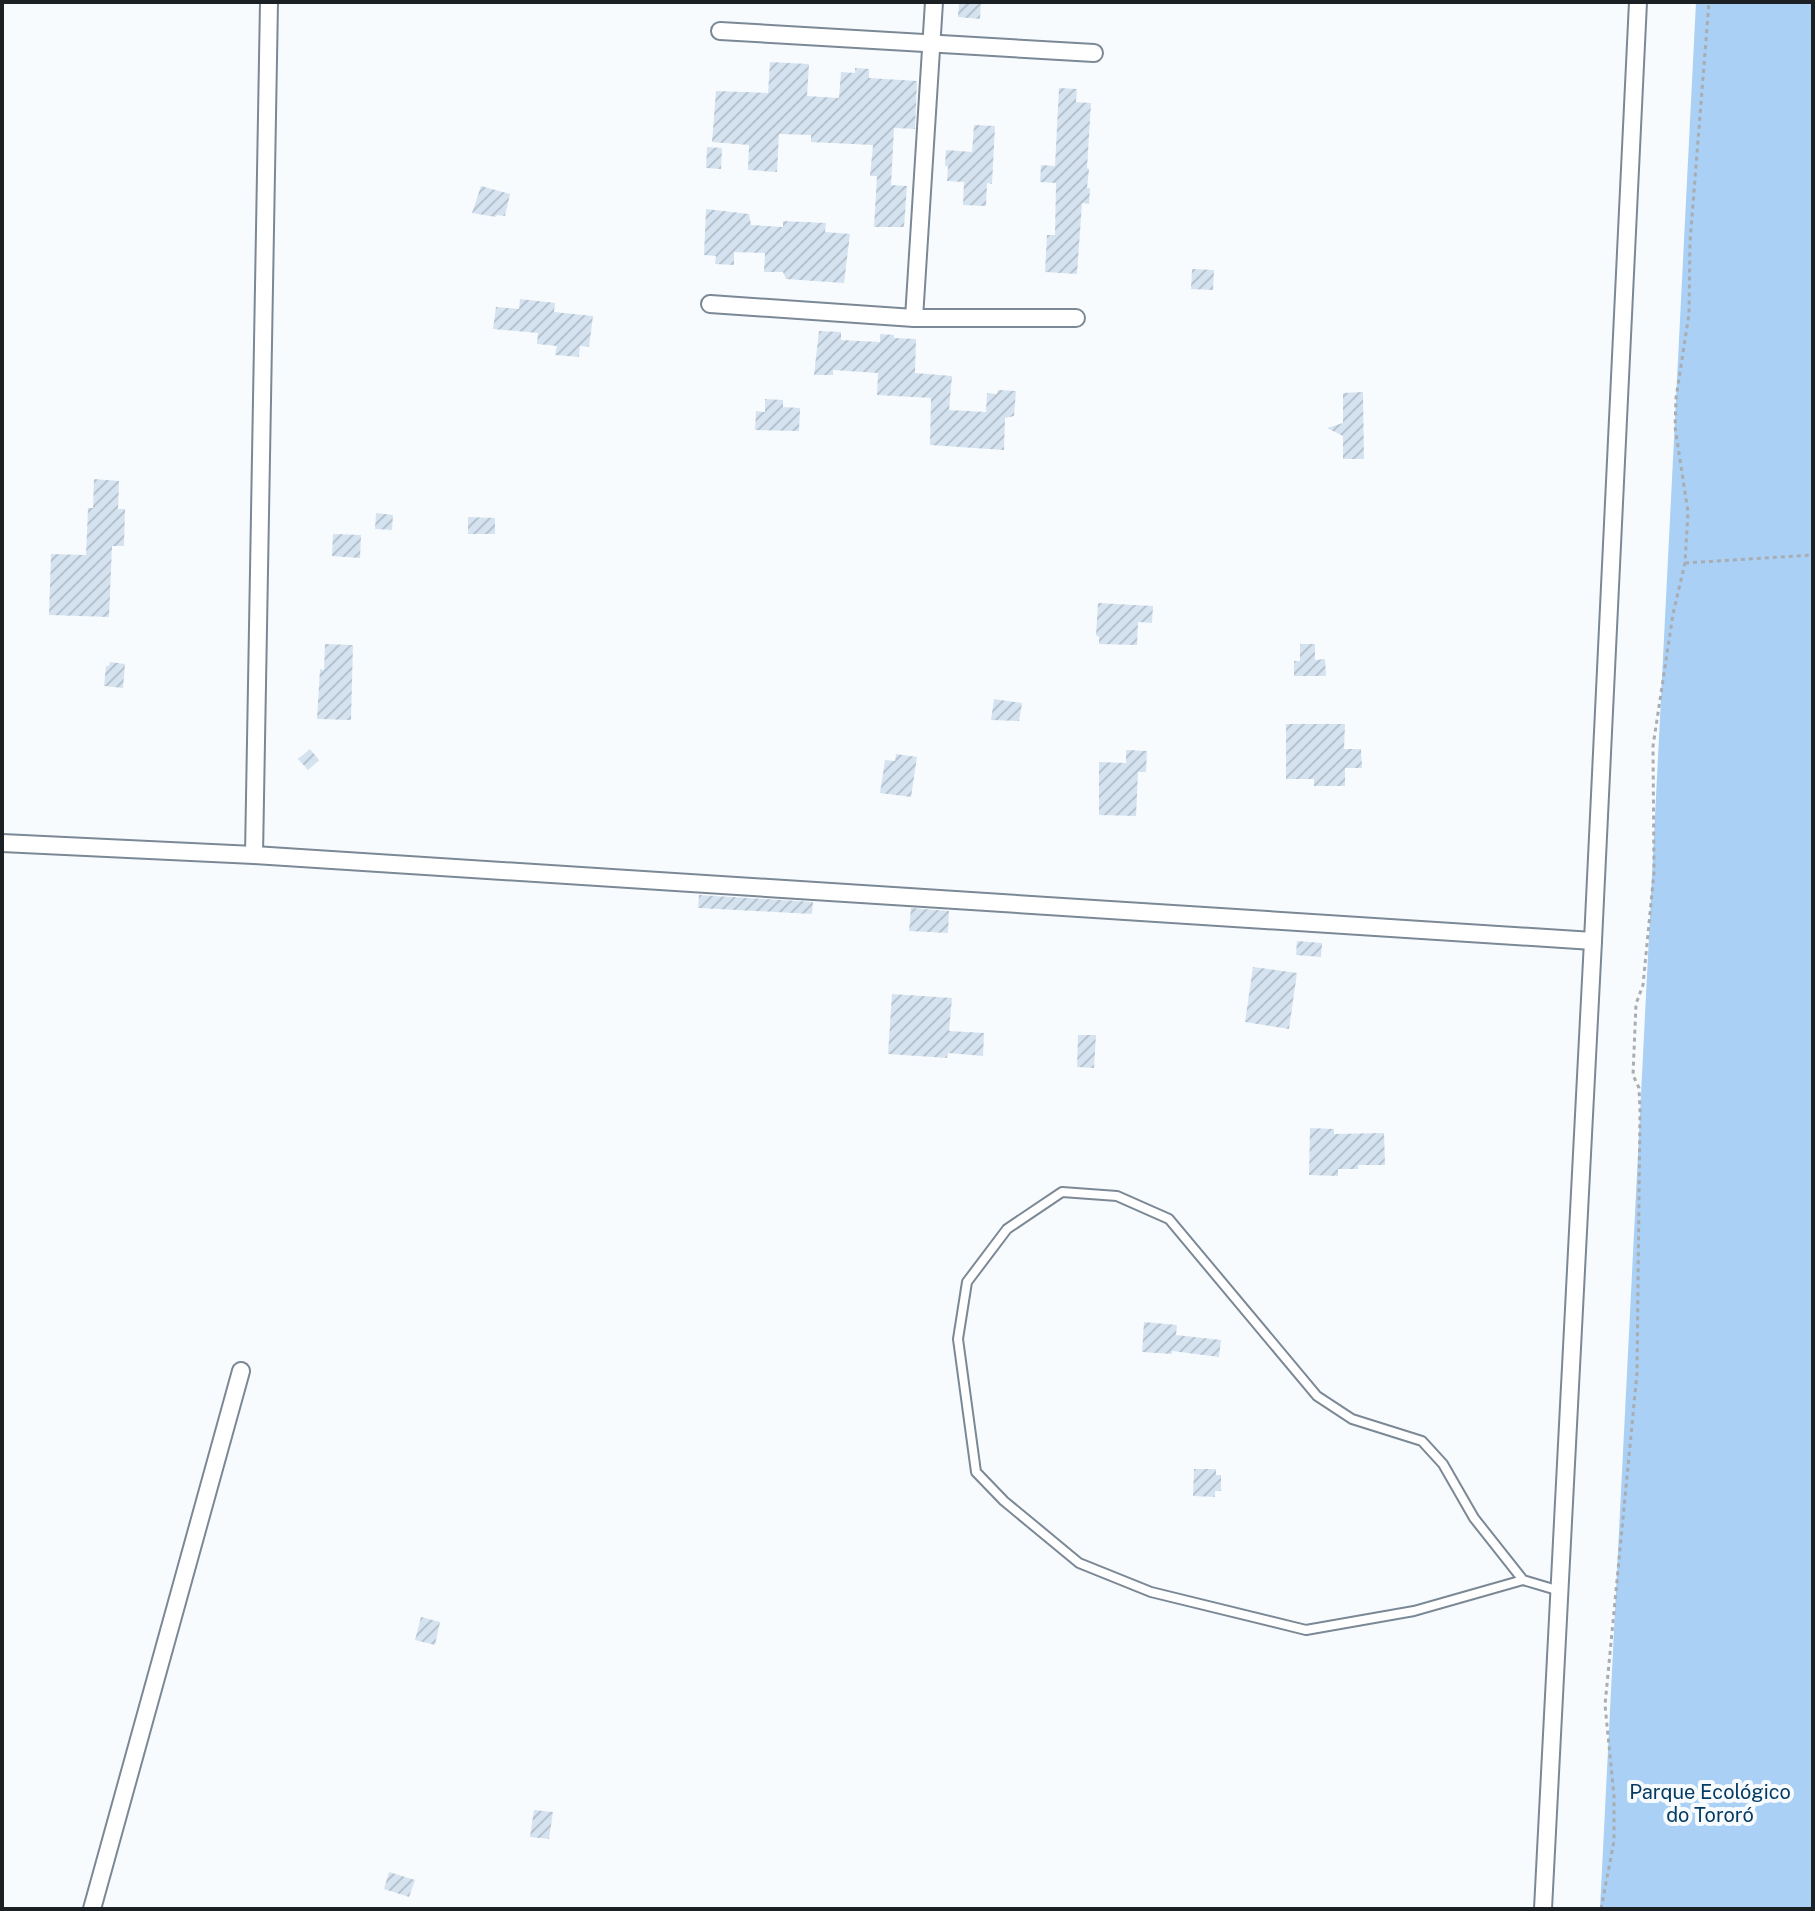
<svg xmlns="http://www.w3.org/2000/svg" width="1815" height="1911" font-family="'Public Sans',sans-serif">
<style>
.park{fill:#aad0f5}
.building{fill:url(#building-hatch)}
.lines{fill:none;stroke-linecap:round;stroke-linejoin:round}
.lane-casing{stroke:#7b8895;stroke-width:12}
.street-casing{stroke:#7b8895;stroke-width:20}
.path{stroke:#a9adb1;stroke-width:3;stroke-dasharray:4 4;stroke-linecap:butt}
.lane{stroke:#fff;stroke-width:8}
.street{stroke:#fff;stroke-width:16}
.labels{text-anchor:middle;stroke-width:8;stroke-linejoin:round;paint-order:stroke}
.park-label{font-size:20px;fill:#053b63;stroke:#f8fbfe}
</style>
<defs>
<pattern id="building-hatch" width="6" height="6" patternUnits="userSpaceOnUse" patternTransform="scale(2)"><rect width="6" height="6" fill="#d5e3f1"/><path d="M-1 1l2-2M0 6l6-6M5 7l2-2" fill="none" stroke="#b6c2ce"/></pattern>
</defs>
<rect width="100%" height="100%" fill="#f8fbfe"/>
<path class="park" d="M1696 2H1813V1909H1600Z"/>
<g class="building">
<path d="M959 2H981L980 19 958 17Z"/>
<path d="M770 62 809 64 807 96 839 98 841 72 855 73V68L869 69V78L917 81 915 129 894 128 891 185 907 186 904 227H874L877 176H870L873 145 811 142V135L779 134 777 172 748 170 749 145 712 142 716 91 768 93Z"/>
<path d="M1059 88 1077 89 1076 102 1091 103 1087 168 1089 169 1087 188H1090L1089 204 1082 203 1077 274 1045 272 1047 235H1055L1056 183 1040 182 1041 165 1055 166Z"/>
<path d="M974 125 995 126 992 184 987 183 986 206 963 205 964 182 947 181 948 166H945L946 150 972 152Z"/>
<path d="M707 147 722 148 721 169 706 168Z"/>
<path d="M481 186 510 194 505 216 497 215 496 217 472 213Z"/>
<path d="M706 209 749 214 751 225 783 227V221L826 223 825 232 850 234 844 283 786 279 783 272H764L765 253 734 252V265L715 264 716 256 704 255Z"/>
<path d="M1192 269 1214 270 1213 290 1191 289Z"/>
<path d="M520 299 555 303 554 312 593 316 589 347 580 346 579 357 555 355 557 346 537 344 538 333 493 329 496 307 519 309Z"/>
<path d="M819 331 841 332V340L880 342V334L894 335V338L916 339 915 373 952 376 949 410 986 412 987 393 997 394 998 390 1016 391 1014 416 1005 418 1004 450 930 445 931 398 877 395 878 373 833 370V375H814Z"/>
<path d="M1363 392 1364 459H1343V436L1327 428 1343 423V393Z"/>
<path d="M765 399 783 400V407L800 408 799 431 755 430 756 411 765 412Z"/>
<path d="M94 479 119 481 118 509H125L124 546H112L109 617 49 615 51 554 86 555 88 508H93Z"/>
<path d="M376 513 393 515 392 530 375 529Z"/>
<path d="M468 517 495 518V534H468Z"/>
<path d="M333 534 361 535 360 558 332 556Z"/>
<path d="M1098 603 1153 606 1152 623 1138 622 1137 645 1099 644V637L1096 635Z"/>
<path d="M325 644 353 645 351 720 317 719 320 669 324 670Z"/>
<path d="M1300 644H1315V660L1325 659 1326 676H1294V661H1300Z"/>
<path d="M110 662 125 664 123 688 104 686 106 666H109Z"/>
<path d="M994 699 1022 703 1019 721 991 720Z"/>
<path d="M1286 724H1345L1344 749H1361L1362 768H1345V786H1314V779H1286Z"/>
<path d="M310 749 319 760 308 770 298 759Z"/>
<path d="M1126 750 1147 751 1146 772H1138L1136 816 1099 815V762L1126 763Z"/>
<path d="M896 754 917 757 911 797 880 793 885 760 895 761Z"/>
<path d="M699 895 813 902 812 914 698 908Z"/>
<path d="M911 908 949 911 948 933 909 931Z"/>
<path d="M1297 941 1322 943 1321 957 1296 955Z"/>
<path d="M1253 967 1297 973 1289 1029 1245 1022Z"/>
<path d="M892 994 952 998 949 1031 984 1033 983 1056 948 1053 947 1058 888 1054Z"/>
<path d="M1078 1035H1096L1094 1068 1077 1067Z"/>
<path d="M1310 1128 1334 1129V1134L1384 1133 1385 1165H1358V1169H1338V1176L1309 1175Z"/>
<path d="M1144 1322 1177 1325 1176 1335 1221 1340 1219 1357 1172 1351V1354L1142 1352Z"/>
<path d="M1194 1469H1216V1475H1221V1491H1215V1497L1193 1496Z"/>
<path d="M421 1617 440 1622 435 1645 415 1640Z"/>
<path d="M534 1810 553 1812 549 1839 530 1837Z"/>
<path d="M389 1872 415 1880 409 1897 384 1889Z"/>
</g>
<g class="lines">
<g class="lane-casing">
<path id="lane" d="M1523 1580 1474 1518 1443 1464 1422 1441 1352 1419 1317 1396 1169 1219 1117 1196 1062 1192 1007 1229 967 1282 958 1339 976 1472 1004 1501 1079 1563 1151 1592 1306 1630 1414 1611 1523 1580 1560 1591"/>
</g>
<g class="street-casing">
<g id="street">
<path d="M720 31 1094 53"/>
<path d="M710 304 914 318H1076"/>
<path d="M914 318 934 2"/>
<path d="M2 843 254 855 1593 941"/>
<path d="M254 855 269 2"/>
<path d="M92 1909 241 1371"/>
<path d="M1543 1909 1593 941 1638 2"/>
</g>
</g>
<g class="path">
<path d="M1685 563 1813 555"/>
<path d="M1601 1909 1614 1841V1796L1605 1705 1637 1373 1640 1110 1639 1088 1633 1075 1636 1004 1643 985 1654 872 1653 746 1673 614 1685 563 1688 512 1675 427 1676 398 1689 314 1690 242 1709 2"/>
</g>
<use href="#lane" class="lane"/>
<use href="#street" class="street"/>
</g>
<g class="labels">
<g class="park-label">
<text x="1710" y="1799">Parque Ecológico<tspan x="1710" dy="23">do Tororó</tspan></text>
</g>
</g>
<rect width="1815" height="1911" fill="none" stroke="#1b2025" stroke-width="8"/>
</svg>
